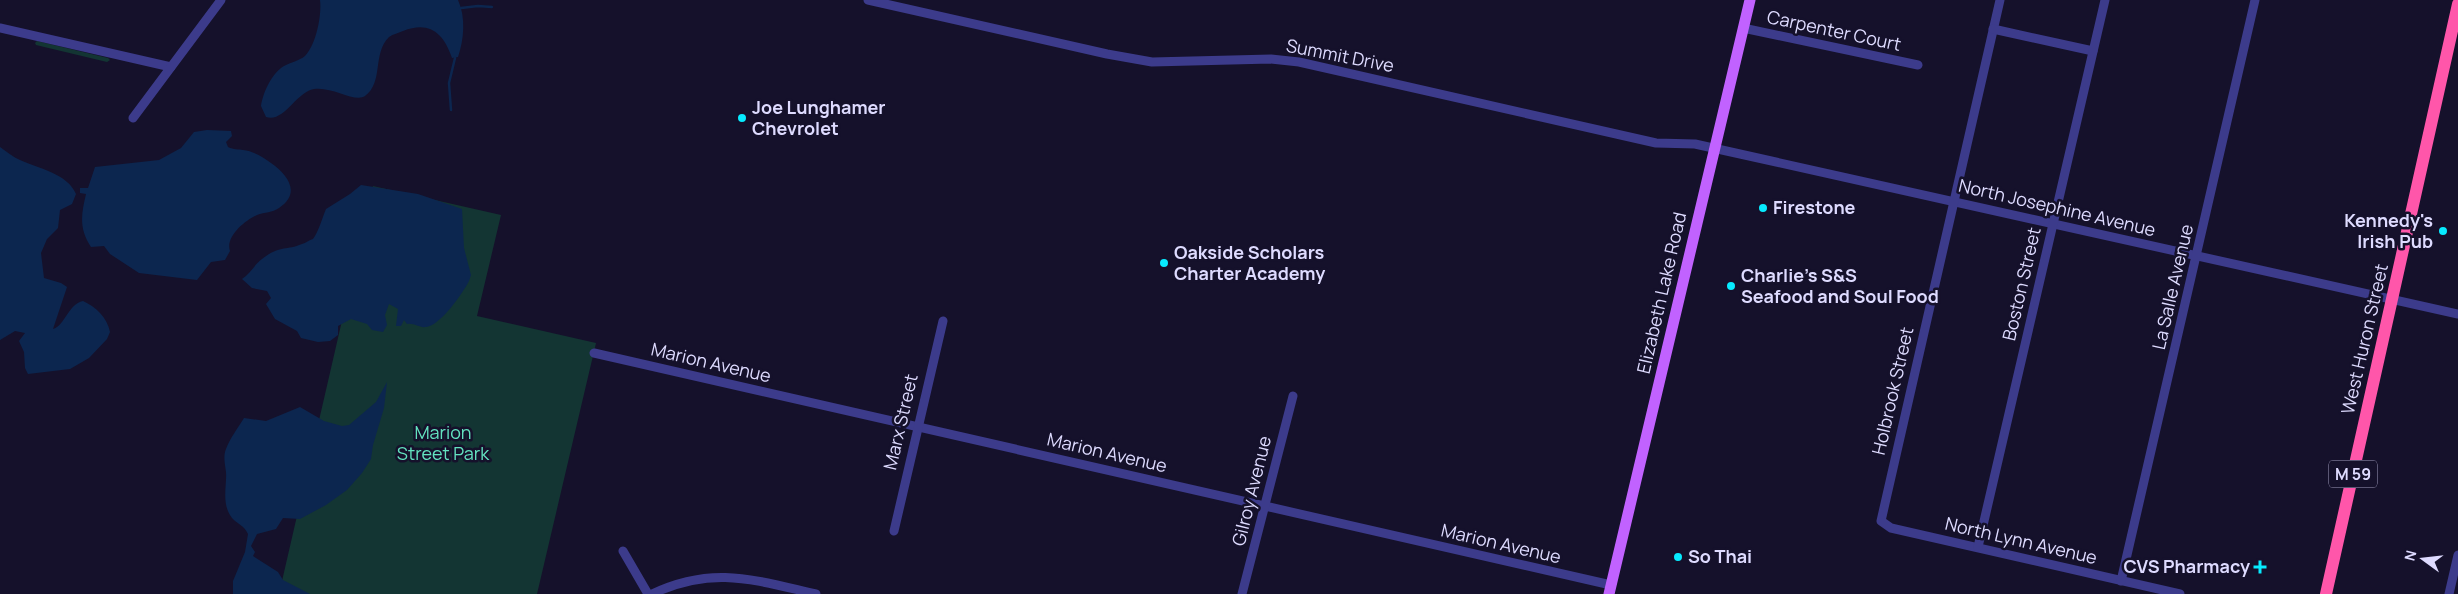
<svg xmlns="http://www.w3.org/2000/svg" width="2458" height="594" font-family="Manrope,sans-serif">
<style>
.green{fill:#133533}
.water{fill:#0c264f}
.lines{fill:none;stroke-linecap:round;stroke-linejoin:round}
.stream{stroke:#0c264f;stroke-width:2.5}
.minor{stroke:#3c3b8b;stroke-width:9}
.major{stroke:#c162ff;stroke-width:11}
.highway{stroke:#ff56aa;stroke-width:12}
.poi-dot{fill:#07ebff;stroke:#15112b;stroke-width:2}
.labels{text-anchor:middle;stroke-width:5;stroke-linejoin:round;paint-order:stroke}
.shield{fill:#15112b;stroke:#a29ebf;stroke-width:1}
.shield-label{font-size:16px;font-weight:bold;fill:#dedbff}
.street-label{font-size:18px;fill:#dedbff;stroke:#15112b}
.poi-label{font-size:18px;font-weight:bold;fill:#dedbff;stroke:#15112b;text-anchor:start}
.park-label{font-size:18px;fill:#63e3c0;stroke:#15112b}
</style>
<rect width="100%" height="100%" fill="#15112b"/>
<g class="green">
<path d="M37 41 108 58 110 60 107 62 36 45 35 43Z"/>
<path d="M373 186 501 215 477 316 596 343 537 594H279Z"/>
</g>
<g class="water">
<path d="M320 0H458C466 17 464 40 458 57L452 58C443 32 429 21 403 31 399 33 393 34 389 37 372 54 384 82 365 96 355 103 332 86 314 89 296 92 284 123 266 117L261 106C263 93 271 74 284 66 291 62 299 61 305 56 316 45 322 15 320 0Z"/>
<path d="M207 130 231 131 232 136 226 142 228 147C234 150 238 149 243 150 253 151 263 157 271 163 287 174 302 193 279 208 272 213 265 212 257 215 245 220 225 237 230 251L225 260 211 262 197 280 139 273 110 254 104 246 91 247C79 229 81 215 86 194L80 193V188H88L95 167 159 160 181 148 194 132Z"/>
<path d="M0 147C7 152 13 157 20 160 38 168 68 174 76 194L72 204 60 210 58 228 47 239 41 253 44 278 61 283 67 287 53 329C65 326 68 304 83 301 96 307 107 317 110 332L107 339 89 358 70 369 28 374 25 368 24 352 19 341 25 333 15 331 0 340Z"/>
<path d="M361 185 418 194 462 209 464 248 471 275 469 281C463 293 440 326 426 327 419 328 415 323 407 324L404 320 401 326H396L398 309 389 304 385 315 387 325 383 332 372 330 367 324 351 319 338 326V335L330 341 318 342 301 338 297 331 275 319 266 304 271 298 267 291 252 288 242 279C250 274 254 265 262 259 280 245 285 251 302 244 306 243 309 240 313 239 318 233 323 216 326 209L350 194Z"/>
<path d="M387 382 384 408 373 445 371 459 362 473 347 490 326 505 300 519 283 518 276 529 257 534 251 546 255 552 253 556 278 572 283 580 310 594H233V581L245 552 248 534C244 525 237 524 232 518 221 504 227 486 226 472 225 464 223 456 226 449 230 438 238 428 244 418L266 421 300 407 324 421 342 426 349 425 376 402Z"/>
</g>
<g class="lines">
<g class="stream">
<path d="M461 8 478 6 492 7"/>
<path d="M451 110 449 83 455 58"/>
</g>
<g class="minor">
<path d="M868 0 1107 54 1152 62 1271 59 1299 62 1656 143 1695 144 2458 314"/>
<path d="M2000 0 1881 521 1891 528 2180 594"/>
<path d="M0 28 171 67"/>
<path d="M1743 28 1918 65"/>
<path d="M1993 29 2093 51"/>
<path d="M133 118 221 0"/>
<path d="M594 353 1611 585"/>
<path d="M894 531 943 321"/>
<path d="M1978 547 2105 0"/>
<path d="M623 551 648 594"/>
<path d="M2121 581 2255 0"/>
<path d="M652 594C713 565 754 580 816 594"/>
<path d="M1242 594 1293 396"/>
<path d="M2449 594 2458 555"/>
</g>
<path class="major" d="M1609 594 1750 0"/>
<path class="highway" d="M2326 594 2458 4"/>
</g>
<g class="poi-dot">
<circle cx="742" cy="118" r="5"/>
<circle cx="1763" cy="208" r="5"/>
<circle cx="2443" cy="231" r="5"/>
<circle cx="1164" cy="263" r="5"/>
<circle cx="1731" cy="286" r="5"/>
<circle cx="1678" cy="557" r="5"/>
<path d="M2257.5 559.5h5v5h5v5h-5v5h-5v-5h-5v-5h5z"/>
</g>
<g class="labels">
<rect class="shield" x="2329" y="460.5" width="48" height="27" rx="4"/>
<g class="shield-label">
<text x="2353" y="480">M 59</text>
</g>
<g class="street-label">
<text transform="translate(1834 31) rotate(12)" y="6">Carpenter Court</text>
<text transform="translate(1340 56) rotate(11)" y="6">Summit Drive</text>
<text transform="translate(2057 208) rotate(13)" y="6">North Josephine Avenue</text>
<text transform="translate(2022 284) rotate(-77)" y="6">Boston Street</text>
<text transform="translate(2173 287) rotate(-77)" y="6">La Salle Avenue</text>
<text transform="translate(1662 293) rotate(-77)" y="6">Elizabeth Lake Road</text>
<text transform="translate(2365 339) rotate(-77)" y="6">West Huron Street</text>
<text transform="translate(711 363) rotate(13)" y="6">Marion Avenue</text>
<text transform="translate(1893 391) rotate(-77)" y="6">Holbrook Street</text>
<text transform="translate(901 422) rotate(-77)" y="6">Marx Street</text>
<text transform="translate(1107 453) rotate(13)" y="6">Marion Avenue</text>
<text transform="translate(1252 491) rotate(-76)" y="6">Gilroy Avenue</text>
<text transform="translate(2021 541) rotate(13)" y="6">North Lynn Avenue</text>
<text transform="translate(1501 544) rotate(13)" y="6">Marion Avenue</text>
</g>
<g class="poi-label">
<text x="752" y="114">Joe Lunghamer<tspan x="752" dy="21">Chevrolet</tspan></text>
<text x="1773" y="214">Firestone</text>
<text x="2433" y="227" text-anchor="end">Kennedy's<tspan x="2433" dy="21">Irish Pub</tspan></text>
<text x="1174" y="259">Oakside Scholars<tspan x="1174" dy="21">Charter Academy</tspan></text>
<text x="1741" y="282">Charlie's S&amp;S<tspan x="1741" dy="21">Seafood and Soul Food</tspan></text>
<text x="1688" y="563">So Thai</text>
<text x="2250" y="573" text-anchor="end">CVS Pharmacy</text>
</g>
<g class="park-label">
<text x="443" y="439">Marion<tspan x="443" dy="21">Street Park</tspan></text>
</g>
</g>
<g transform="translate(2423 559) rotate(285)" stroke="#15112b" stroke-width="4" paint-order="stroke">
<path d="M0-4L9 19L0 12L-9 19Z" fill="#dedbff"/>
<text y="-8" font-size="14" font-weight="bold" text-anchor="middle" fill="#dedbff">N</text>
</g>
</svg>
